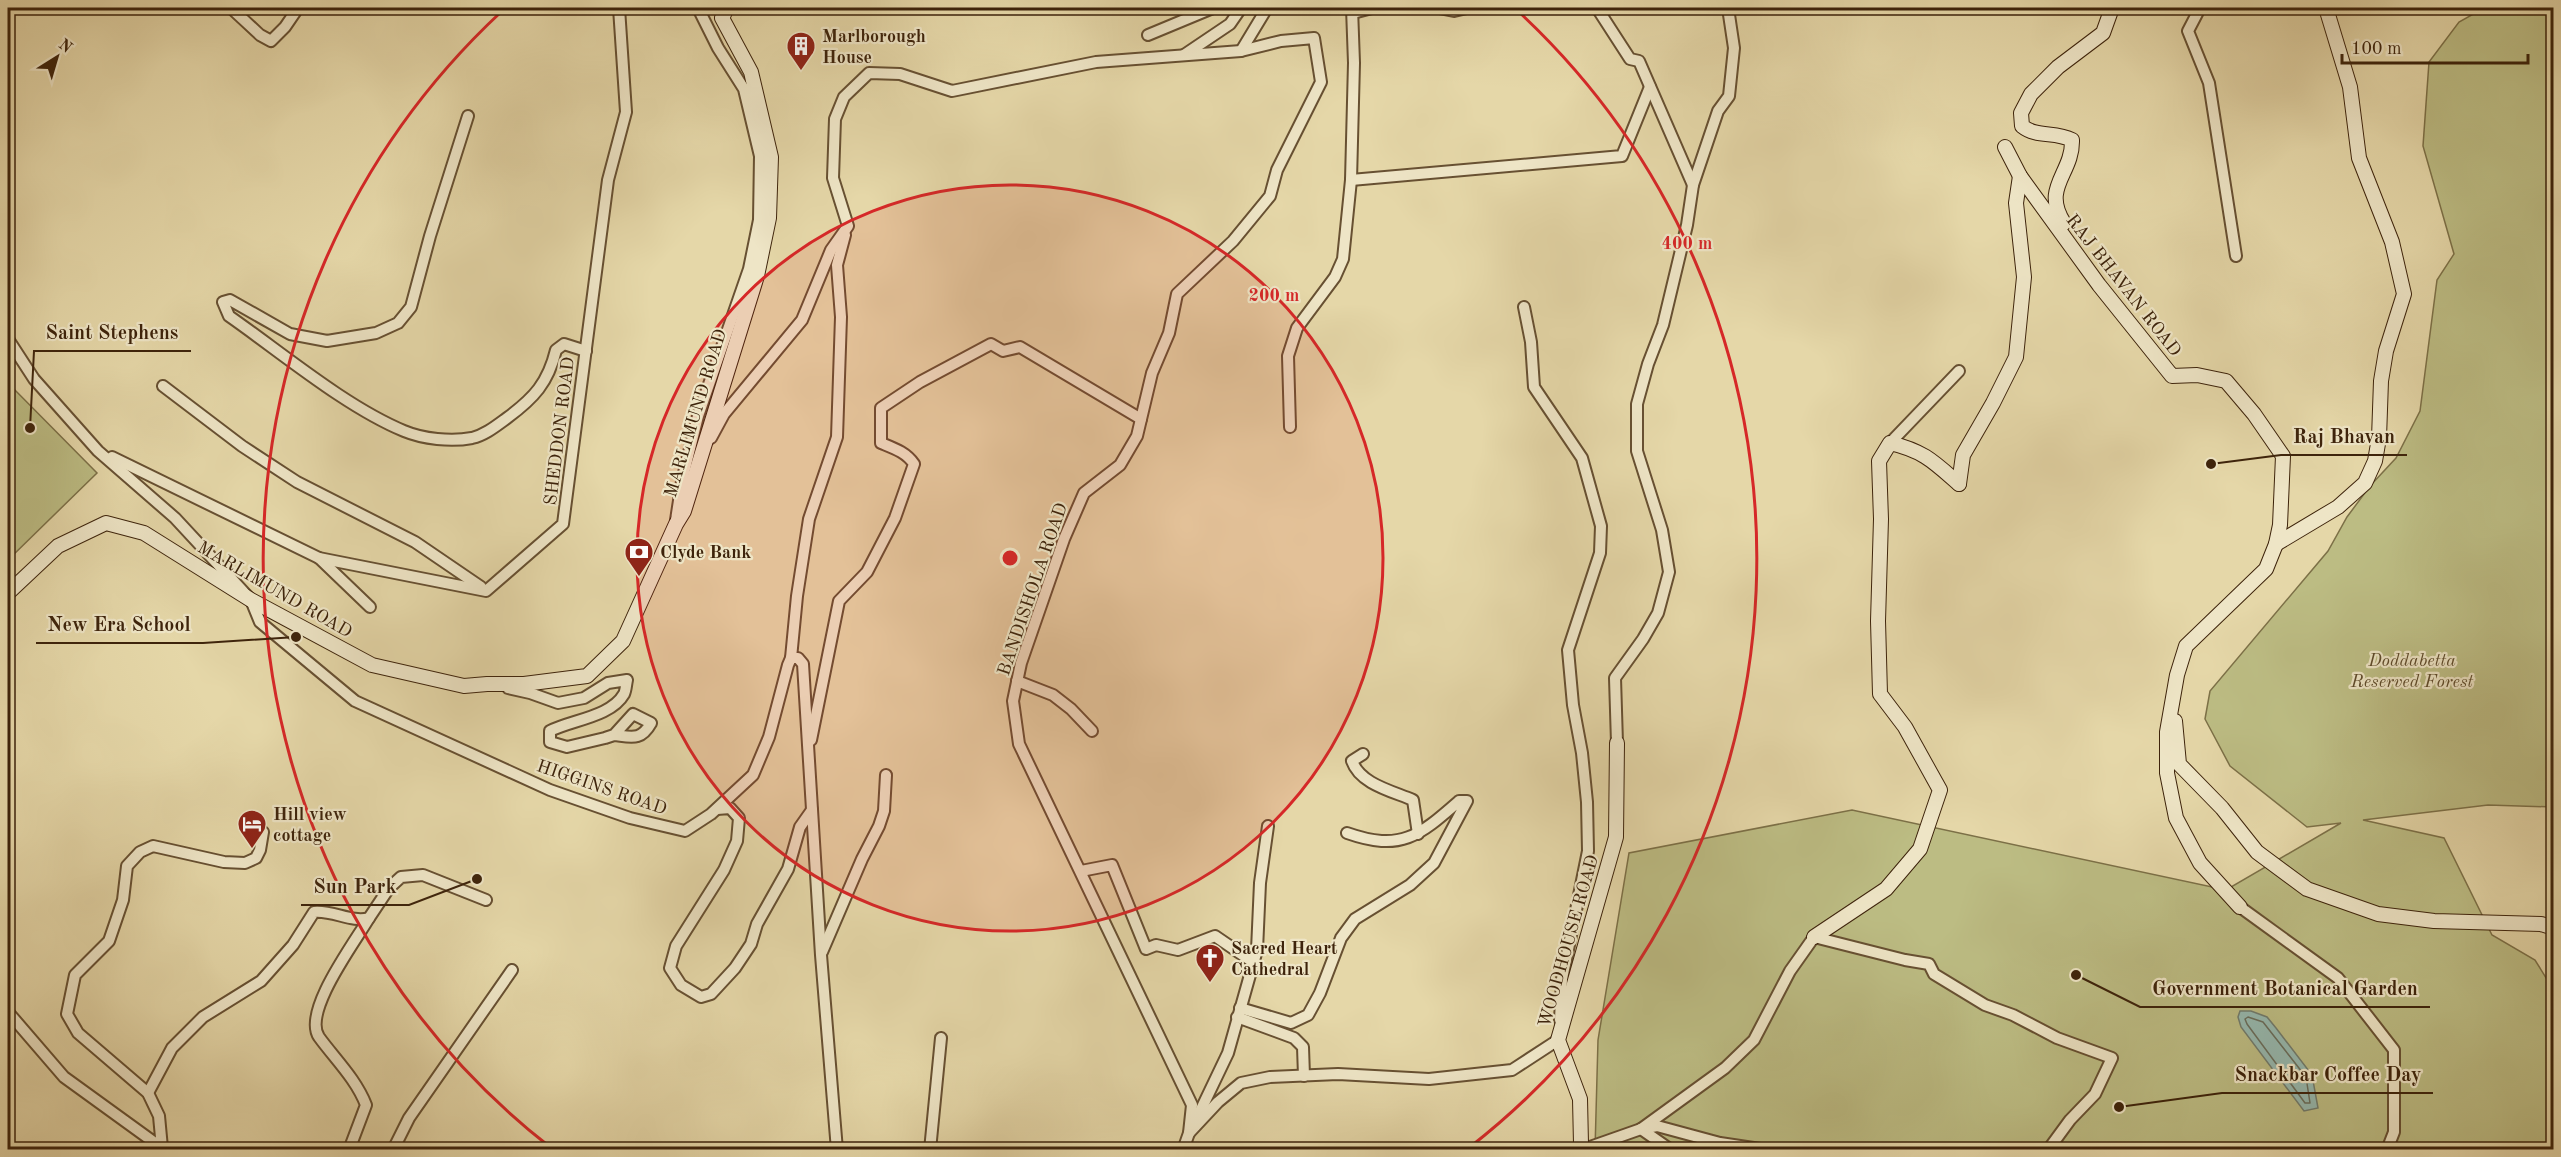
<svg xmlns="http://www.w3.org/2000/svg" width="2561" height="1157" font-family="'Old Standard TT',serif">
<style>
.green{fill:#bcbc83;stroke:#7c7047;stroke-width:1.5}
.water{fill:#96b8ae;stroke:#727c6d;stroke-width:1.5}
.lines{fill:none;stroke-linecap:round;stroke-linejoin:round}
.shore{stroke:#6a6e5c;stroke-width:1.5}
.street-casing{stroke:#675032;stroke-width:14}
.secondary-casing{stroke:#3d230b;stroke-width:16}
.street{stroke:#eee5c6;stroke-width:10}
.secondary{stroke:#eee5c6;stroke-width:14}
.ring{fill:none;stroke:#d62828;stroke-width:3}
.labels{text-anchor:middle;stroke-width:4.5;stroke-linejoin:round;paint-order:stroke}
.poi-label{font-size:18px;font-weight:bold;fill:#3d230b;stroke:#eee5c6;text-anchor:start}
.street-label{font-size:18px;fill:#3d230b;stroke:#eee5c6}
.park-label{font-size:18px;font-style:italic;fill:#5d4929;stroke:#eee5c6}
.centre{fill:#d62828;stroke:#eee5c6;stroke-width:3}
.ring-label{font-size:18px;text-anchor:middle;font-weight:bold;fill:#d62828;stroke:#eee5c6;stroke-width:4.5;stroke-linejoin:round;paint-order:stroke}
.leader{fill:none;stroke:#3d230b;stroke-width:2}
.callout-dot{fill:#3d230b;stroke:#eee5c6;stroke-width:2}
.callout-label{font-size:20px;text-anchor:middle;font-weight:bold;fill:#3d230b;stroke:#eee5c6;stroke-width:4.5;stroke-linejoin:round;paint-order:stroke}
</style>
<rect width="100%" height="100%" fill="#e5d7a8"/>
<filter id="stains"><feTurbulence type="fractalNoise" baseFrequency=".00333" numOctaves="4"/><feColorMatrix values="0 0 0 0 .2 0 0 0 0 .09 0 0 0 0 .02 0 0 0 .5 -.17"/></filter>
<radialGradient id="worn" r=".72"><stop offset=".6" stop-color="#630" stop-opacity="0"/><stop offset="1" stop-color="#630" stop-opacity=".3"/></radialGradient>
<g class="green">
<path d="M2484 8H2553V807L2488 805 2363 820 2444 838 2492 935 2535 960 2553 989V1149L1595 1150 1598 1040 1629 853 1852 810 2226 890 2341 823 2307 827 2230 766 2205 719 2210 691 2328 551 2347 517 2370 486 2396 458 2420 411 2437 280 2454 254 2423 146 2429 62 2459 22Z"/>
<path d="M8 383 97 473 8 560Z"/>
</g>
<path class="water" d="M2240 1011H2251L2267 1017 2276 1028 2312 1075 2318 1108 2304 1111 2241 1027 2238 1017Z"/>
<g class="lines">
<path class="shore" d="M2248 1017 2263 1022 2306 1077 2310 1103H2305L2247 1024 2245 1019Z"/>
<g class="street-casing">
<g id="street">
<path d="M231 8 260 35 271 41 285 27 298 8"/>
<path d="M1439 8 1454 11 1467 8"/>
<path d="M1597 8 1630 59 1639 61 1693 185"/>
<path d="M2200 8 2188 31 2209 83 2236 256"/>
<path d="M1353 13 1372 8"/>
<path d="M1148 35 1213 8"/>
<path d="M1241 51 1267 8"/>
<path d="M1184 55 1230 24 1239 11 1236 8"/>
<path d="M468 116 430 236 411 307 398 323 376 333 327 341 290 334 230 300 223 302 229 316C282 353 346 407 404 431 423 439 451 442 472 438 485 435 496 426 507 418 534 398 548 383 556 350L564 344 586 351"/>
<path d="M1351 180 1622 156 1650 87"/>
<path d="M1524 307 1531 342 1534 387 1582 458 1601 526 1600 553 1568 650 1573 705 1582 753 1587 802 1588 851 1562 979 1560 1020"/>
<path d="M8 339 34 379 98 451 175 518 251 600 260 622 355 701 550 790 630 818 685 831 711 814 753 775 769 737 788 665 791 658H798L803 664 821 955 837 1150"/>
<path d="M163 386 242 446 297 482 415 542 481 587"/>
<path d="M1290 427 1288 356 1297 328 1335 277 1343 259 1351 180 1354 63 1352 8"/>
<path d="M711 438 724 414 802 320 831 250 848 226 833 178 835 119 844 97 869 73 900 74 952 91 1096 62 1241 51 1281 41 1314 38 1321 82 1277 170 1270 196 1233 241 1177 294 1169 333 1152 373 1137 436 1120 465 1084 493 1064 539 1021 663 1013 701 1019 744 1192 1105 1189 1133 1183 1150"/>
<path d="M1890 443 1959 371"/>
<path d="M112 457 319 558 486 591 563 524 608 180 626 112 619 8"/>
<path d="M676 520 682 481 698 416 749 269 759 220 760 156 744 89 718 48 698 8"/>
<path d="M319 558 370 607"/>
<path d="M791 658 797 596 809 519 837 437 841 317 837 265 845 235"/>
<path d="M1017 681 1053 695 1071 709 1092 731"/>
<path d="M508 688 530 693 558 703 584 698 608 683 627 680C626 684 626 690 624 694 611 717 571 720 550 731V742L567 747 605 738 614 735 633 714 651 723C641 741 632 737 614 735"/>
<path d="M811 740 839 601 867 572 895 518 914 464C906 452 893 448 881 443V408L920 382 991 344 1003 351 1020 347 1141 419"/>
<path d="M1617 743 1615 678 1643 639 1658 613 1669 572 1662 530 1637 451V404L1648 364 1663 325 1687 225 1693 185 1718 111 1729 96 1734 48 1728 8"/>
<path d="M1363 754 1352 761C1360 784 1392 791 1413 800L1418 834"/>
<path d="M717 809 730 808 739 818 737 841 724 870 676 946 670 968 681 985 701 997 711 994 735 968 751 944 757 924 788 869 800 827 812 810"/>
<path d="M1081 871 1112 865 1146 949 1156 945 1178 950 1215 936 1253 962"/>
<path d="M2240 907 2338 978 2394 1050V1132L2387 1150"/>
<path d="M822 952 862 859 879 826 884 811 886 775"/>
<path d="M1240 1008 1291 1023 1308 1015 1320 993 1341 938 1355 919 1410 885 1434 863 1467 801H1459C1419 836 1401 852 1347 833"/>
<path d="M8 1012 64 1077 162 1148 159 1116 148 1093 78 1033 67 1014 75 975 109 941 123 900 127 866 140 852 153 846 224 862 245 863 256 858 260 850 263 832"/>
<path d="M1237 1017 1294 1038 1303 1047 1304 1076"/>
<path d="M148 1093 172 1048 203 1017 261 981 293 945 314 912C333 910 352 923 369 918L389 888 401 877 423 875 486 900"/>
<path d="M1195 1122 1228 1053 1257 950 1260 883 1268 826"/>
<path d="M1641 1129 1725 1068 1754 1040 1790 971 1814 937 1905 960 1929 964 1934 974 1985 1005 2013 1015 2057 1038 2112 1058 2095 1094 2070 1120 2048 1150"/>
<path d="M1641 1129 1671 1150"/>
<path d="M1189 1133 1218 1102 1241 1083 1270 1077 1338 1074 1429 1079 1512 1070 1558 1040 1559 1035"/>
<path d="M1587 1148 1641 1129 1657 1126 1720 1143 1767 1150"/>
<path d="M349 1150 366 1105C356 1079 335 1059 319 1037 302 1012 355 942 369 918"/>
<path d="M393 1150 409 1118 512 970"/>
<path d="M930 1150 941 1038"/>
</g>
</g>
<g class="secondary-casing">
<g id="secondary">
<path d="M2005 147 2020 176 2099 285 2172 376 2197 375 2226 381 2254 414 2283 456 2280 525 2276 544 2266 569 2186 646 2177 675 2167 732V773L2176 818 2200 863 2240 907"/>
<path d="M2064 223C2041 187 2073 174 2072 140 2055 131 2037 138 2022 126L2021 113 2031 94 2058 67 2103 33 2112 8"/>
<path d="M1959 484 1963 455 1993 403 2016 357 2024 277 2016 203 2020 176"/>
<path d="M2276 544 2338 507 2365 483 2375 461 2379 438 2381 381 2386 351 2404 294 2392 242 2359 158 2350 87 2326 8"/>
<path d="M8 593 58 546 106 523 144 533 251 600 372 665 464 686 487 684H524L587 676 623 641 676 524 684 511 757 276 769 218 771 157 751 72 722 18 727 8"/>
<path d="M2175 721 2179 764 2222 808 2257 852 2307 889 2378 914 2434 921 2541 924 2554 928"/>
<path d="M1814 937 1886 889 1920 849 1940 790 1905 727 1880 694 1878 621 1881 519 1879 461 1890 443C1924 451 1934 462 1959 484"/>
<path d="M1581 1144 1580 1099 1558 1040 1616 837 1617 743"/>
</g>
</g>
<use href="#street" class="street"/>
<use href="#secondary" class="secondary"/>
</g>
<circle cx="1010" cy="558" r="373" fill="#d62828" fill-opacity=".12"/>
<g class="ring">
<circle cx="1010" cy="558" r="373"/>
<path d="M550 1147A747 747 0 0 1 501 12M1519 12A747 747 0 0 1 1470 1147"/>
</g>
<defs>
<g id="building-pin" transform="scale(1.5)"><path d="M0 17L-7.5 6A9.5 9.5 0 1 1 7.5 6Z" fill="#8f2418" stroke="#eee5c6"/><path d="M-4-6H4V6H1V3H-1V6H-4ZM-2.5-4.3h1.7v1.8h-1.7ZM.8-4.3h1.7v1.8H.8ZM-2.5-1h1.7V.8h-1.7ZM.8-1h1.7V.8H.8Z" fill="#fff"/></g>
<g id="bank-pin" transform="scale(1.5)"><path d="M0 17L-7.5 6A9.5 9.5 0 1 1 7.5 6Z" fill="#8f2418" stroke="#eee5c6"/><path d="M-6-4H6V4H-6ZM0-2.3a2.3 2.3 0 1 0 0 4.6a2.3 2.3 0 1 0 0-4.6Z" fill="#fff"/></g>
<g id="hotel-pin" transform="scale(1.5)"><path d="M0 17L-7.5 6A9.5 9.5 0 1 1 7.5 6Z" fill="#8f2418" stroke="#eee5c6"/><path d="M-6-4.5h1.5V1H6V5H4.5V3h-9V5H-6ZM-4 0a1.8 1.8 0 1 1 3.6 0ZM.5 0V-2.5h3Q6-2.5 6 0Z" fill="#fff"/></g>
<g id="church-pin" transform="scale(1.5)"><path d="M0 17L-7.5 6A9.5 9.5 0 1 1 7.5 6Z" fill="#8f2418" stroke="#eee5c6"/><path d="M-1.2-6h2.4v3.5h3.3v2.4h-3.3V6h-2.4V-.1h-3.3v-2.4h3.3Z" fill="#fff"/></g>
</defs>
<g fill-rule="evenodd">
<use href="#building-pin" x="801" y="46"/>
<use href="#bank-pin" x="639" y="552"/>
<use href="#hotel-pin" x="252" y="824"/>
<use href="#church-pin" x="1210" y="958"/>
</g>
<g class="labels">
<g class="poi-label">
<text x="822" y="42">Marlborough<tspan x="822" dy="21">House</tspan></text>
<text x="660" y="558">Clyde Bank</text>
<text x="273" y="820">Hill view<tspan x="273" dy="21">cottage</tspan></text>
<text x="1231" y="954">Sacred Heart<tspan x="1231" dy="21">Cathedral</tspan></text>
</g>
<g class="street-label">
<text transform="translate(2124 285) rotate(52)" y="6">RAJ BHAVAN ROAD</text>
<text transform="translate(695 413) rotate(-73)" y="6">MARLIMUND ROAD</text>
<text transform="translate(559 431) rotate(-83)" y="6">SHEDDON ROAD</text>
<text transform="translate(275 589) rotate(30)" y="6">MARLIMUND ROAD</text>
<text transform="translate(1032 589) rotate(-71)" y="6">BANDISHOLA ROAD</text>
<text transform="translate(602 787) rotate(19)" y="6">HIGGINS ROAD</text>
<text transform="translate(1568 941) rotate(-74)" y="6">WOODHOUSE ROAD</text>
</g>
<g class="park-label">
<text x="2412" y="666">Doddabetta<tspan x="2412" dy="21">Reserved Forest</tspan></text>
</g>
</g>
<circle cx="1010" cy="558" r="9" class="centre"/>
<g class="ring-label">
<text x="1687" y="249">400 m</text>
<text x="1274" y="301">200 m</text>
</g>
<path class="leader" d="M30 428L34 351H191M2211 464L2281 455H2407M296 637L203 643H36M477 879L409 905H301M2076 975L2140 1007H2430M2119 1107L2222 1093H2433"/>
<g class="callout-dot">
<circle cx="30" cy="428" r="6"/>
<circle cx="2211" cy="464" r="6"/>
<circle cx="296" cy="637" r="6"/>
<circle cx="477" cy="879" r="6"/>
<circle cx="2076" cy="975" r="6"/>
<circle cx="2119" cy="1107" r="6"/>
</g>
<g class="callout-label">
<text x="112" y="339">Saint Stephens</text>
<text x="2344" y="443">Raj Bhavan</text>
<text x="119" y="631">New Era School</text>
<text x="355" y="893">Sun Park</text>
<text x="2285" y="995">Government Botanical Garden</text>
<text x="2328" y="1081">Snackbar Coffee Day</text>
</g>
<rect width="2561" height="1157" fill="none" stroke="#e5d7a8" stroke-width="30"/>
<rect x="9" y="9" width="2543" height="1139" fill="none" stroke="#3d230b" stroke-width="3"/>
<rect x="15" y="15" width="2531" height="1127" fill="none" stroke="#3d230b" stroke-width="1.5"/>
<g transform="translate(57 57) rotate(37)" stroke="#eee5c6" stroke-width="4.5" paint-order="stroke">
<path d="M0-4.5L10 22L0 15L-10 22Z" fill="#3d230b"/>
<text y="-9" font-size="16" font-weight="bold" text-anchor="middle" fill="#3d230b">N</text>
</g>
<path d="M2342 54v9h186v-9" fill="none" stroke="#3d230b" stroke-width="3"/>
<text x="2351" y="54" font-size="18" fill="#3d230b" stroke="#eee5c6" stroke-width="4.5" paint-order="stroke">100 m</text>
<rect width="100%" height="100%" filter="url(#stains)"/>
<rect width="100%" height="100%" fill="url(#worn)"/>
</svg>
